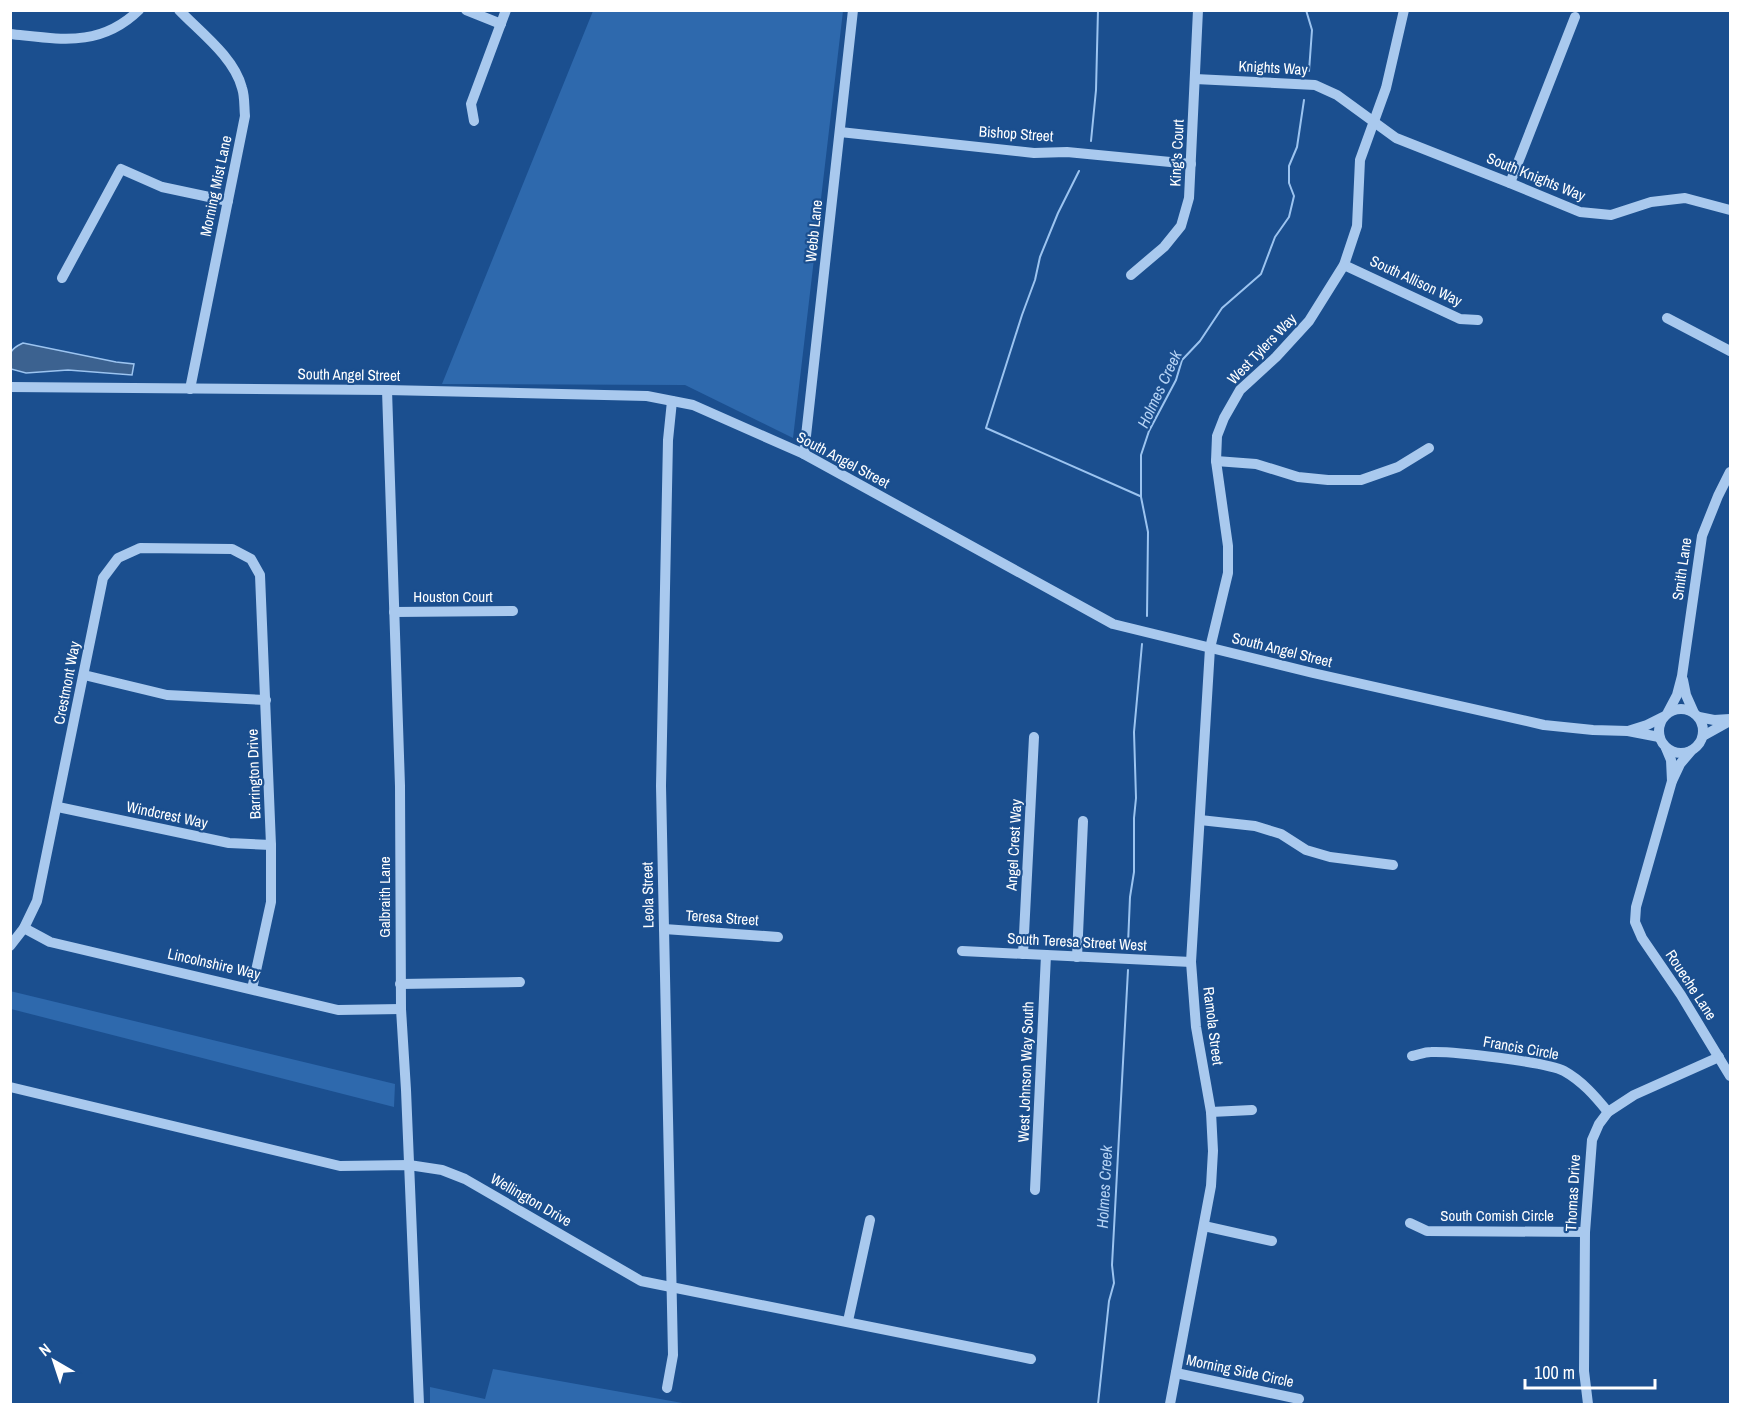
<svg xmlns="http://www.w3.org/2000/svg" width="1741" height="1415" font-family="'Archivo Narrow',sans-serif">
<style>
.green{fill:#2e69ad}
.water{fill:#3c6290;stroke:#9cc4f0;stroke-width:1.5}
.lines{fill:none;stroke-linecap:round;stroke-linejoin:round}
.stream{stroke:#9cc4f0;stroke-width:2}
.minor{stroke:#a9c9ee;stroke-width:10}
.labels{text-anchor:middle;stroke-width:4.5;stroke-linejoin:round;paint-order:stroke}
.street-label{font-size:15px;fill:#fff;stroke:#1b4f8f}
.water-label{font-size:16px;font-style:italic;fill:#b5d3f5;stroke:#1b4f8f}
</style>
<rect width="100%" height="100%" fill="#1b4f8f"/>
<g class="green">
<path d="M593 11H843L793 438 685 385 442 384Z"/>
<path d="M10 991 395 1084 394 1107 11 1009Z"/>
<path d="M493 1369 688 1404H430V1387L485 1399Z"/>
</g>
<path class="water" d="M23 343 116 362 134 364 132 375 68 370 26 373 11 369C10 353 8 350 23 343Z"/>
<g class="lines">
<g class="stream">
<path d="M1306 10 1312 30 1309 71"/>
<path d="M1091 141 1096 90 1098 10"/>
<path d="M1079 171 1058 213 1040 257 1035 280 1022 315 986 428 1140 496"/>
<path d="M1147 616 1148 532 1141 497V455L1149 431 1176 380 1182 360 1200 341 1222 308 1261 274 1275 237 1289 217 1294 196 1289 183V166L1297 147 1304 100"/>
<path d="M1128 944 1130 897 1134 872V818L1136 798 1134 732 1142 644"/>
<path d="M1098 1404 1109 1301 1114 1283 1112 1265 1128 970"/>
</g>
<g class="minor">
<path d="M179 10C200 32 234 57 242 88 245 97 244 107 245 116L190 389"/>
<path d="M466 10 501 24"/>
<path d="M10 34C60 39 100 48 139 10"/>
<path d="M1195 79 1315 85 1337 95 1396 138 1510 183 1580 212 1611 215 1651 202 1685 198 1730 210"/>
<path d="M474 121 471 104 506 10"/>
<path d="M840 132 1034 153 1067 152 1191 164"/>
<path d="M1510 183 1575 17"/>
<path d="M1344 265 1460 319 1478 320"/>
<path d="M1131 275 1164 247 1181 226 1189 198 1198 10"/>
<path d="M62 278 121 169 162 187 228 201"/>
<path d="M1667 318 1730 351"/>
<path d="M10 387 387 390 647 396 693 405 804 454 1113 624 1313 673 1544 725 1593 730 1628 731 1659 737"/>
<path d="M387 390 400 786 401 1009 406 1090 419 1404"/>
<path d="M804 454 853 10"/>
<path d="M1216 461 1256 464 1298 477 1328 480H1361L1398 467 1429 448"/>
<path d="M394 612 513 611"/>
<path d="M84 675 167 695 266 700"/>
<path d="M1683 680 1686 695 1694 713"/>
<circle cx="1681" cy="731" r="22"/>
<path d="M1668 712 1677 695 1682 676 1702 536 1718 496 1730 472"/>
<path d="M1699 717 1714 720 1730 719"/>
<path d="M1628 731 1647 725 1663 717"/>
<path d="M1703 736 1730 721"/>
<path d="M1666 748 1671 760 1672 781"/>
<path d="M1691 751 1680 764 1672 781 1636 907 1635 922 1642 938 1681 995 1730 1076"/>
<path d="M58 807 229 843 271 845"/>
<path d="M1200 820 1255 826 1281 834 1306 850 1330 857 1393 865"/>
<path d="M24 928 50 942 338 1010 401 1009"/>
<path d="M664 929 778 937"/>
<path d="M10 946 24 928 37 901 103 578 118 558 140 548 232 549 251 559 260 575 271 845V902L252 989"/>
<path d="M962 951 1191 962"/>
<path d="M1023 954 1034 737"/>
<path d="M1077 957 1083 821"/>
<path d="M400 984 520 982"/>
<path d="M1412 1056C1418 1055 1424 1052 1431 1052 1452 1051 1547 1062 1564 1071 1582 1081 1595 1096 1608 1112"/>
<path d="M10 1087 340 1166 409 1165 442 1170 465 1179 641 1281 1031 1359"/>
<path d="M1211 1112 1252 1110"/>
<path d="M1035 1190 1046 955"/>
<path d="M1410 1223 1427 1231 1585 1232"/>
<path d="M1204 1226 1272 1241"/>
<path d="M848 1321 870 1220"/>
<path d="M1176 1373 1299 1399"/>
<path d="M667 1388 673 1355 661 786 668 440 672 401"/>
<path d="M1170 1404 1211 1186 1213 1151 1211 1112 1196 1027 1191 962 1210 648 1228 573V546L1216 461 1217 436 1224 418 1240 390 1276 357 1309 321 1344 265 1357 226 1360 160 1386 88 1404 10"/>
<path d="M1588 1404 1584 1371 1585 1232 1592 1140 1599 1124 1608 1112 1634 1095 1719 1057"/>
</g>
</g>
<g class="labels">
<g class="street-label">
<text transform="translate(1273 68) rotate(3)" y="5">Knights Way</text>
<text transform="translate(1016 134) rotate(4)" y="5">Bishop Street</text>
<text transform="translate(1177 153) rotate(-87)" y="5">King's Court</text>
<text transform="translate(1536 177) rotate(22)" y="5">South Knights Way</text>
<text transform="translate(216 186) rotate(-78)" y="5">Morning Mist Lane</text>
<text transform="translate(814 231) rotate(-84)" y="5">Webb Lane</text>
<text transform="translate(1416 281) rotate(25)" y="5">South Allison Way</text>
<text transform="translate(1262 349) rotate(-46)" y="5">West Tylers Way</text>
<text transform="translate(349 375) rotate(1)" y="5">South Angel Street</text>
<text transform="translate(843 460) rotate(28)" y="5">South Angel Street</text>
<text transform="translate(1682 569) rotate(-82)" y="5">Smith Lane</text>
<text x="453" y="602">Houston Court</text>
<text transform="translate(1282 650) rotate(14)" y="5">South Angel Street</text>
<text transform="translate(67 683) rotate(-79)" y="5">Crestmont Way</text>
<text transform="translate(254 774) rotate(-92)" y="5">Barrington Drive</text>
<text transform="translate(167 815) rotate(12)" y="5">Windcrest Way</text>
<text transform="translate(1014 845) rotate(-87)" y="5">Angel Crest Way</text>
<text transform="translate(648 895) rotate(-91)" y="5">Leola Street</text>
<text transform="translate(385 897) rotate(-90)" y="5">Galbraith Lane</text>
<text transform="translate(722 918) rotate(4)" y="5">Teresa Street</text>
<text transform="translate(1077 942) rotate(3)" y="5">South Teresa Street West</text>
<text transform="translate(214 964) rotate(13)" y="5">Lincolnshire Way</text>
<text transform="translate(1691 985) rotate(57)" y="5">Roueche Lane</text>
<text transform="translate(1213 1026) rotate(83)" y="5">Ramola Street</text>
<text transform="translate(1521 1048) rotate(10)" y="5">Francis Circle</text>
<text transform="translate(1026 1072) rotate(-88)" y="5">West Johnson Way South</text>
<text transform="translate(1573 1193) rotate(-87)" y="5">Thomas Drive</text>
<text transform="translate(531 1200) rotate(30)" y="5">Wellington Drive</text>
<text x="1497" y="1221">South Comish Circle</text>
<text transform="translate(1240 1371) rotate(12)" y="5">Morning Side Circle</text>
</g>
<g class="water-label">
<text transform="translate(1159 389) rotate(-65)" y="6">Holmes Creek</text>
<text transform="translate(1104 1187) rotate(-87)" y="6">Holmes Creek</text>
</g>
</g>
<rect width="1741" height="1415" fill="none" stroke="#ffffff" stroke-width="24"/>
<g transform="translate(54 1361) rotate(321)" stroke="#1b4f8f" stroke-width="4.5" paint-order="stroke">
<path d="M0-4.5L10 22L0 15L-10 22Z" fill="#ffffff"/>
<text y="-9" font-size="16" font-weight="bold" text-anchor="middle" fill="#ffffff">N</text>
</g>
<path d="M1525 1379v9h130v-9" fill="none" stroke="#ffffff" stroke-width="3"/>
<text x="1534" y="1379" font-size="18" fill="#ffffff" stroke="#1b4f8f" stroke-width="4.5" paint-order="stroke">100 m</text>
</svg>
